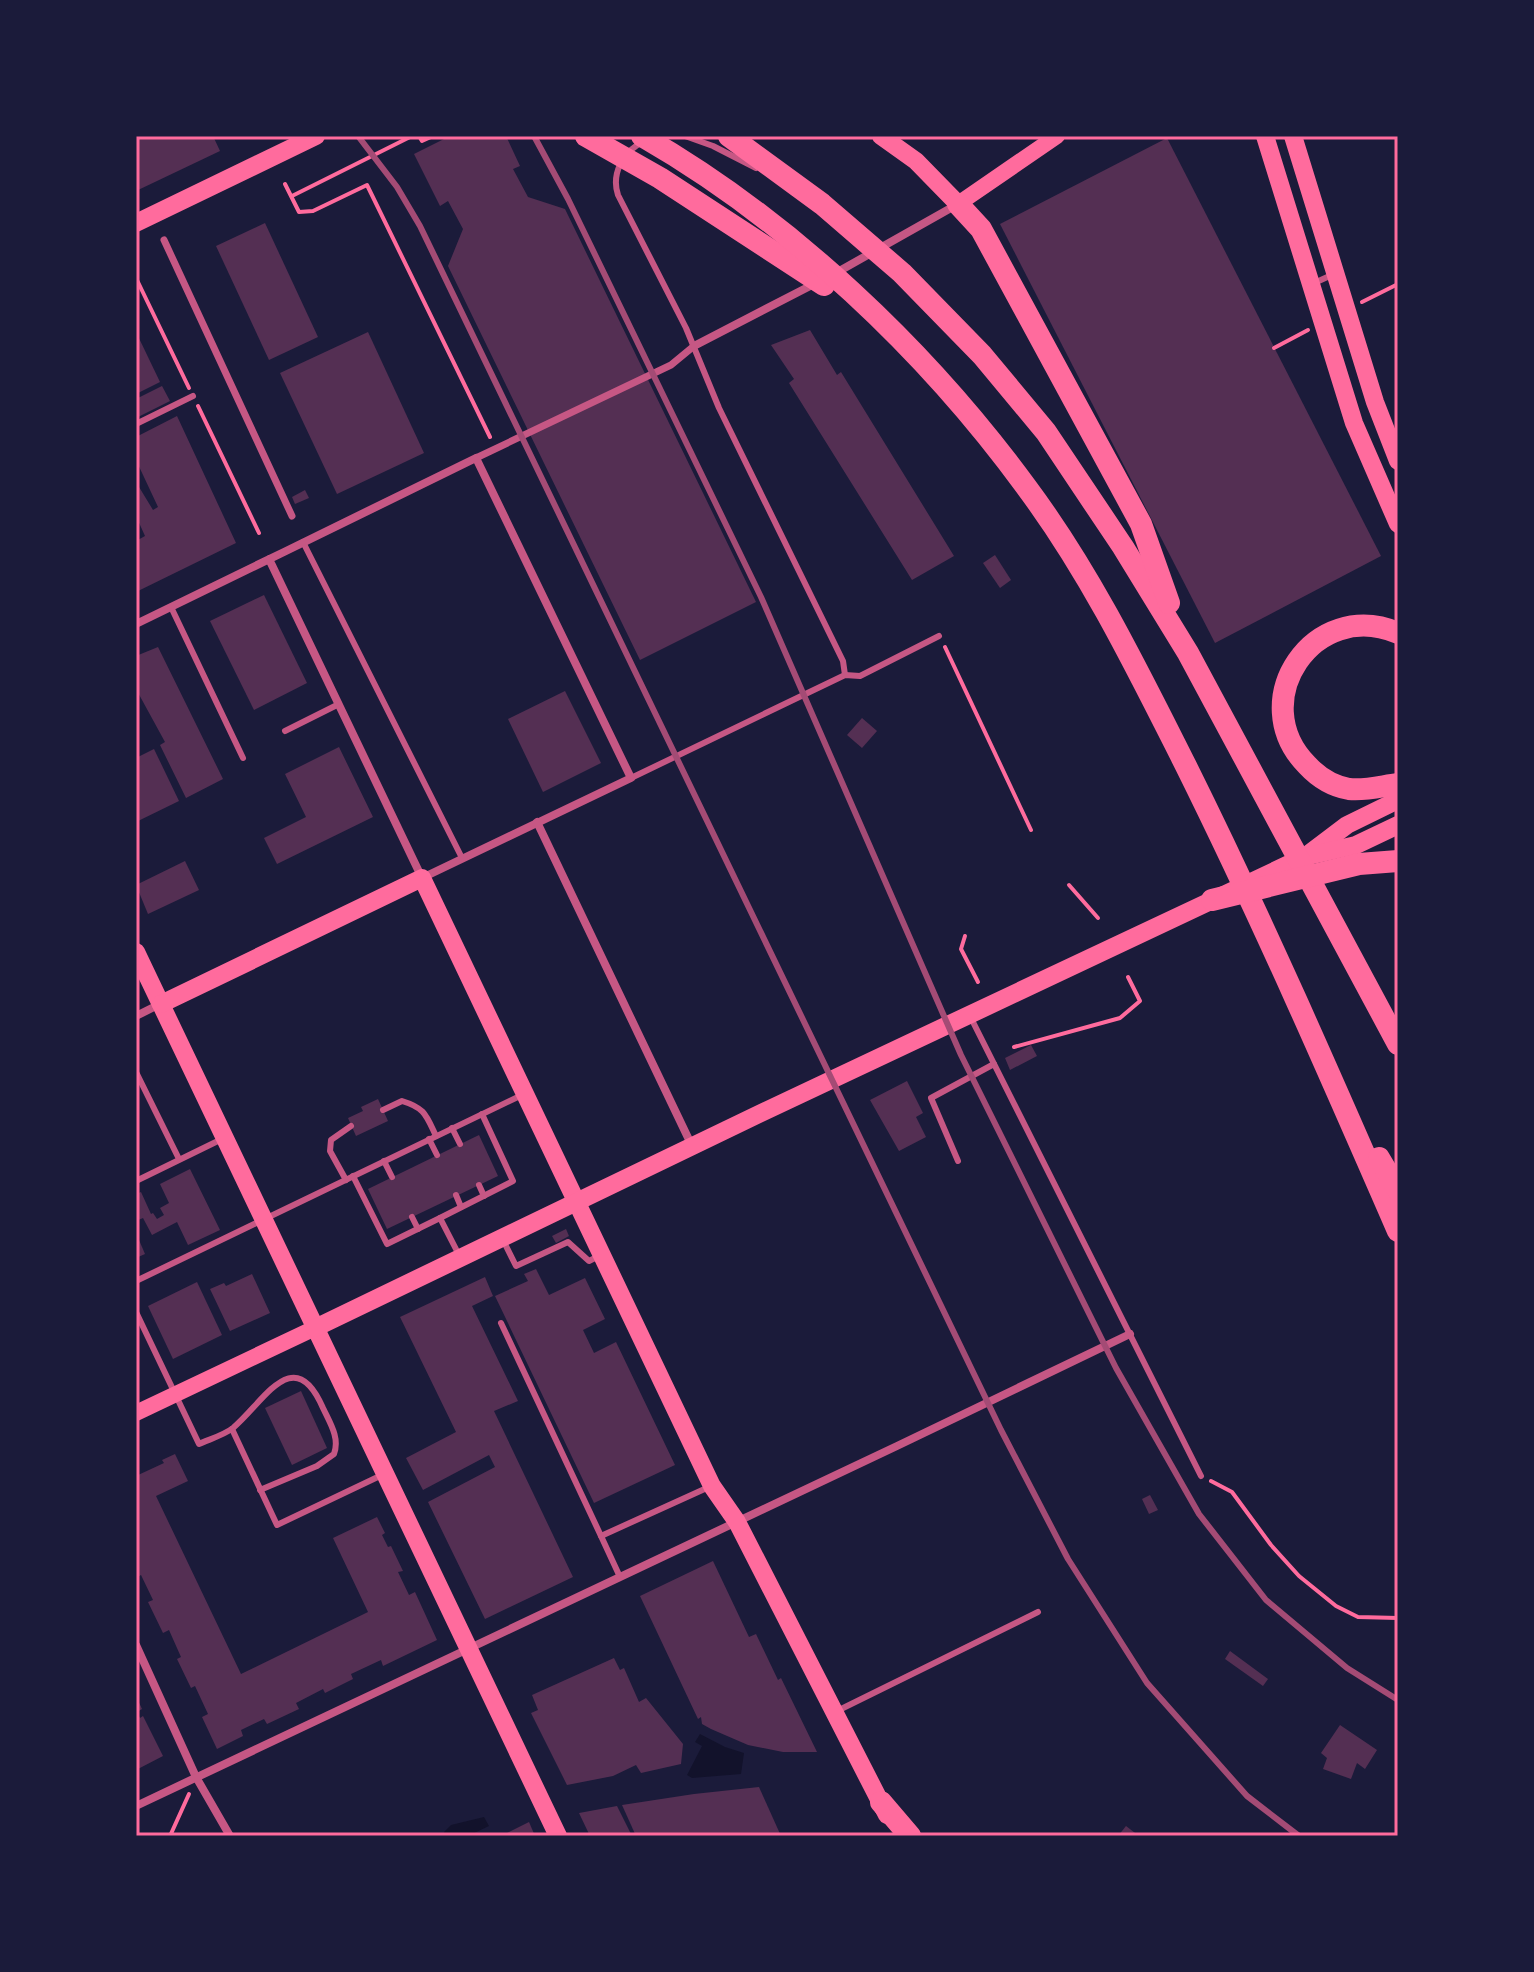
<svg xmlns="http://www.w3.org/2000/svg" width="1534" height="1972" font-family="Raleway,sans-serif">
<style>
.water{fill:#12122b}
.building{fill:#542f53}
.lines{fill:none;stroke-linecap:round;stroke-linejoin:round}
.path{stroke:#ff6b9d;stroke-width:4}
.service{stroke:#c65784;stroke-width:6}
.pedestrian{stroke:#c65784;stroke-width:7}
.minor{stroke:#c65784;stroke-width:8}
.secondary{stroke:#ff6b9d;stroke-width:16}
.primary{stroke:#ff6b9d;stroke-width:18}
.motorway{stroke:#ff6b9d;stroke-width:22}
.rail{stroke:#a44b75;stroke-width:6}
.neatline{fill:none;stroke:#ff6b9d;stroke-width:3}
</style>
<rect width="100%" height="100%" fill="#1b1b3a"/>
<g class="water">
<path d="M700 1734 725 1747 744 1753 741 1774 692 1778 687 1775 702 1746 695 1742Z"/>
<path d="M484 1817 489 1826 468 1836H446L444 1832 451 1825Z"/>
</g>
<g class="building">
<path d="M136 136H213L220 151 136 191Z"/>
<path d="M450 136H506L520 166 513 169 528 197 565 209 756 602 640 660 448 266 463 229 448 201 440 206 414 154Z"/>
<path d="M1167 138 1381 556 1215 643 1000 224Z"/>
<path d="M265 223 318 337 269 360 216 246Z"/>
<path d="M810 330 837 375 841 372 954 556 912 580 789 383 794 379 771 345Z"/>
<path d="M136 332 160 382 136 394Z"/>
<path d="M368 332 424 453 337 494 280 373Z"/>
<path d="M162 386 170 401 136 418V399Z"/>
<path d="M177 416 236 543 136 592V541L145 536 136 516V482L153 510 158 507 136 460V437Z"/>
<path d="M305 490 309 498 295 504 292 497Z"/>
<path d="M995 555 1011 580 1000 588 983 563Z"/>
<path d="M264 595 307 683 254 710 210 621Z"/>
<path d="M158 647 223 779 186 798 160 745 165 742 136 689V656Z"/>
<path d="M565 691 601 763 543 792 508 719Z"/>
<path d="M862 718 877 731 862 748 847 735Z"/>
<path d="M339 747 373 817 277 864 264 838 306 817 285 774Z"/>
<path d="M154 749 179 801 136 822V758Z"/>
<path d="M185 861 199 890 148 914 136 885Z"/>
<path d="M1031 1045 1037 1056 1010 1070 1005 1058Z"/>
<path d="M907 1081 923 1113 916 1117 926 1137 899 1151 870 1100Z"/>
<path d="M378 1099 388 1121 356 1136 348 1118 363 1111 361 1107Z"/>
<path d="M479 1135 498 1176 387 1229 368 1189Z"/>
<path d="M190 1169 220 1230 188 1245 177 1222 152 1235 143 1218 136 1221V1194L141 1192 151 1214 153 1213 157 1219 164 1215 160 1208 169 1203 160 1184Z"/>
<path d="M566 1229 569 1236 556 1243 552 1236Z"/>
<path d="M136 1233 145 1254 136 1258Z"/>
<path d="M536 1269 549 1295 585 1278 605 1319 583 1330 594 1353 616 1342 675 1465 594 1503 495 1296 528 1281 524 1274Z"/>
<path d="M252 1274 270 1313 230 1331 210 1289 224 1283 226 1286Z"/>
<path d="M485 1277 493 1296 472 1306 518 1401 494 1411 573 1577 485 1619 428 1502 495 1467 489 1455 423 1490 406 1458 456 1432 400 1317Z"/>
<path d="M197 1282 222 1335 173 1359 148 1306Z"/>
<path d="M301 1391 327 1448 292 1465 265 1408Z"/>
<path d="M175 1454 188 1481 156 1496 241 1674 368 1612 333 1538 377 1517 385 1533 382 1535 388 1547 391 1546 403 1571 398 1572 409 1595 415 1592 437 1640 383 1666 381 1660 351 1674 353 1679 325 1693 323 1689 296 1703 299 1709 267 1724 264 1719 241 1730 243 1736 217 1749 202 1717 208 1714 195 1686 191 1688 177 1659 181 1657 169 1630 163 1633 148 1602 153 1600 141 1575 136 1578V1476L164 1463 162 1460Z"/>
<path d="M1150 1495 1158 1510 1149 1514 1142 1499Z"/>
<path d="M713 1561 749 1637 756 1634 778 1680 781 1678 817 1752H783L748 1745 711 1729 702 1724 701 1717 698 1719 640 1596Z"/>
<path d="M1230 1651 1268 1679 1263 1686 1225 1659Z"/>
<path d="M614 1658 620 1670 624 1668 639 1702 646 1698 683 1744 681 1764 641 1773 636 1765 613 1776 567 1785 531 1713 538 1710 532 1695Z"/>
<path d="M136 1696 142 1709 137 1712 140 1718 143 1716 163 1756 136 1770Z"/>
<path d="M1340 1725 1377 1750 1365 1769 1357 1763 1351 1779 1323 1769 1327 1758 1321 1753Z"/>
<path d="M759 1787 781 1836H636L622 1805 694 1794Z"/>
<path d="M617 1806 632 1836H590L579 1813Z"/>
<path d="M529 1822 535 1836H501Z"/>
<path d="M1126 1826 1139 1836H1118Z"/>
</g>
<g class="lines">
<g class="path">
<path d="M419 136 422 141 433 136"/>
<path d="M285 184 299 212 313 211 367 185 490 437"/>
<path d="M292 196 412 136"/>
<path d="M136 278 189 388"/>
<path d="M1362 302 1398 284"/>
<path d="M1274 348 1308 330"/>
<path d="M198 406 259 533"/>
<path d="M945 647 1031 830"/>
<path d="M1069 885 1098 918"/>
<path d="M965 936 961 949 978 982"/>
<path d="M1014 1047 1120 1018 1140 1001 1128 977"/>
<path d="M1211 1481 1232 1492 1271 1545 1299 1576 1336 1606 1358 1617 1398 1618"/>
<path d="M170 1836 189 1794"/>
</g>
<g class="service">
<path d="M685 136 713 146 756 168"/>
<path d="M643 142C623 151 611 174 618 195L686 328 719 408 843 661 845 675"/>
<path d="M1312 284 1334 274"/>
<path d="M136 424 193 396"/>
<path d="M303 542 462 858"/>
<path d="M171 607 243 758"/>
<path d="M285 731 339 704"/>
<path d="M631 778 845 675 860 676 939 636"/>
<path d="M971 1018 1201 1476"/>
<path d="M136 1072 179 1159"/>
<path d="M383 1110 402 1101C425 1108 426 1115 436 1136"/>
<path d="M452 1128 460 1144"/>
<path d="M429 1139 437 1155"/>
<path d="M384 1161 392 1177"/>
<path d="M958 1161 931 1098 994 1064"/>
<path d="M353 1176 387 1244 440 1218"/>
<path d="M346 1180 330 1151 331 1140 351 1126"/>
<path d="M136 1181 222 1139"/>
<path d="M479 1185 484 1196"/>
<path d="M456 1195 461 1207"/>
<path d="M412 1217 418 1229"/>
<path d="M503 1240 516 1266 568 1242 589 1261 599 1256"/>
<path d="M459 1255 440 1218 513 1181 482 1114"/>
<path d="M136 1281 522 1095"/>
<path d="M136 1312 199 1444C210 1439 224 1435 233 1428 264 1402 294 1341 323 1408 330 1423 340 1438 334 1454L317 1466 260 1490"/>
<path d="M501 1323 601 1536"/>
<path d="M232 1429 277 1525 382 1475"/>
<path d="M620 1577 601 1536 709 1487"/>
<path d="M837 1711 1038 1612"/>
</g>
<g class="pedestrian">
<path d="M164 240 292 516"/>
<path d="M476 458 671 365 694 346"/>
</g>
<g class="minor">
<path d="M834 274 958 204"/>
<path d="M694 346 814 284"/>
<path d="M136 624 251 568 284 552 476 458 631 778 422 878 269 559"/>
<path d="M537 822 692 1146"/>
<path d="M136 1016 160 1004"/>
<path d="M136 1645 196 1777 230 1836"/>
<path d="M136 1806 897 1446 1130 1334"/>
</g>
<g class="secondary">
<path d="M958 204 1057 136"/>
<path d="M136 1413 315 1328"/>
</g>
<g class="primary">
<path d="M881 136 916 161 958 204"/>
<path d="M1265 136 1354 423 1398 524"/>
<path d="M1293 136 1375 402 1398 461"/>
<path d="M136 223 316 136"/>
<path d="M1310 853 1347 825 1398 800"/>
<path d="M136 952 558 1836"/>
<path d="M161 1004 422 878 712 1486 737 1522 887 1815"/>
<path d="M315 1328 759 1114 1304 857 1356 845 1398 825"/>
</g>
<g class="motorway">
<path d="M586 136 660 178 824 285"/>
<path d="M642 136C790 221 927 351 1027 488 1091 574 1138 671 1186 766 1262 919 1330 1075 1398 1231"/>
<path d="M729 136 822 204 902 273 982 355 1046 432 1123 547 1188 653 1398 1044"/>
<path d="M958 204 981 229 1141 524 1169 603"/>
<path d="M1398 633C1314 597 1244 701 1307 765 1319 778 1332 786 1349 789 1365 791 1382 786 1398 784"/>
<path d="M1212 900 1359 864 1398 861"/>
<path d="M1379 1158 1398 1190"/>
<path d="M881 1802 910 1836"/>
</g>
<g class="rail">
<path d="M358 136 397 187 420 226 1001 1430 1068 1559 1147 1683 1247 1796 1299 1836"/>
<path d="M534 136 568 199 761 597 961 1055 1116 1368 1199 1514 1266 1600 1347 1668 1398 1700"/>
</g>
</g>
<rect width="1534" height="1972" fill="none" stroke="#1b1b3a" stroke-width="276"/>
<rect x="138" y="138" width="1258" height="1696" class="neatline"/>
</svg>
